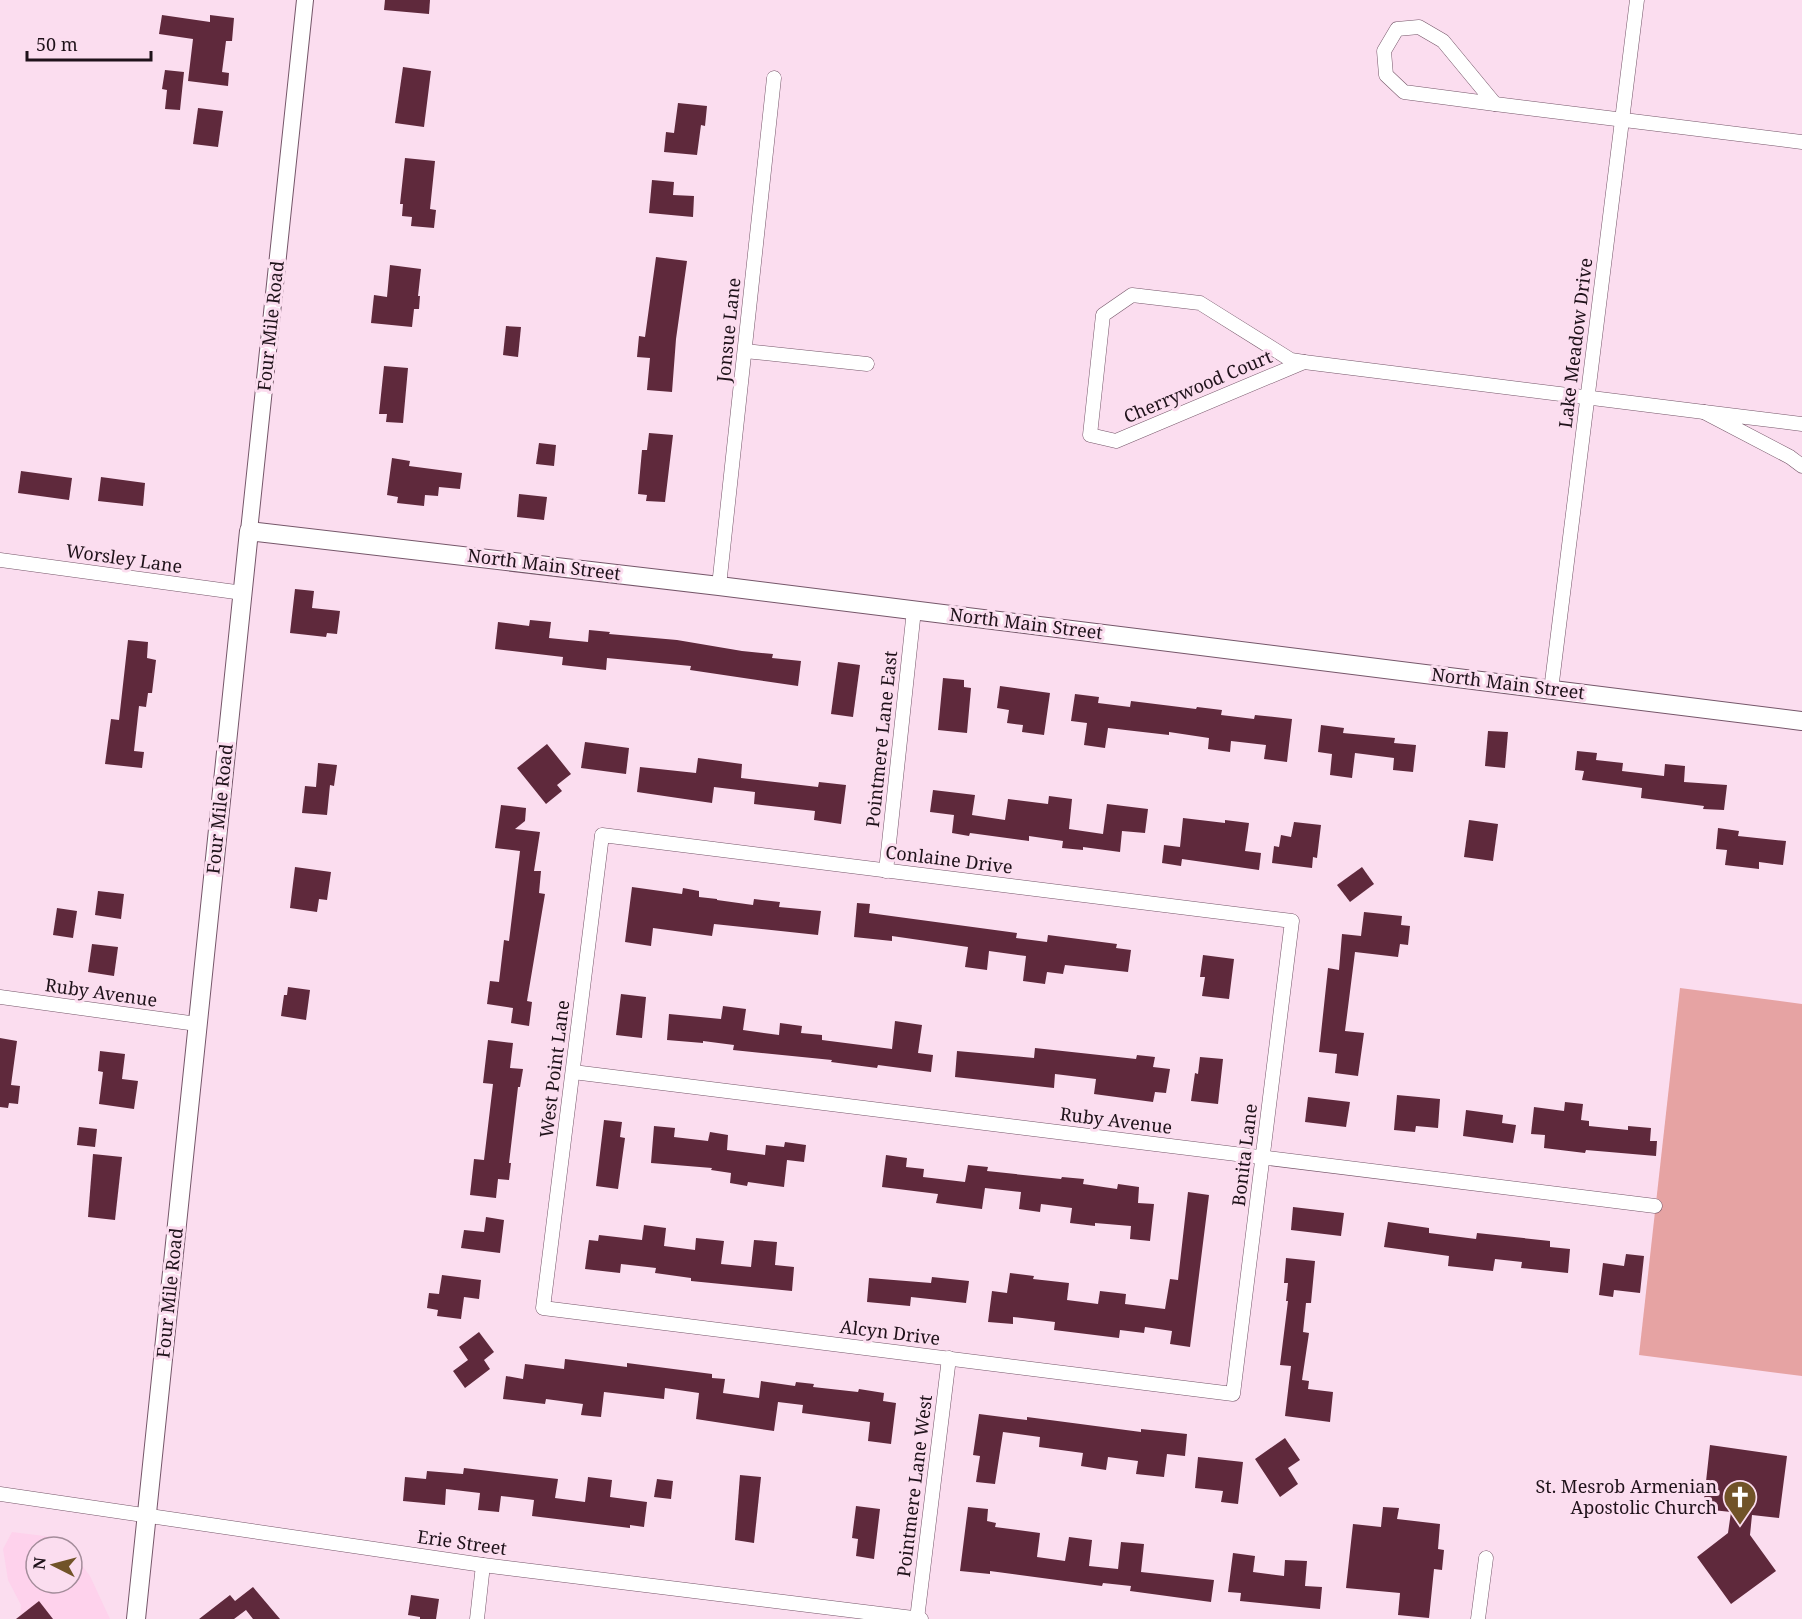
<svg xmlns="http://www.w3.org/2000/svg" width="1802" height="1619" font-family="'Noto Serif',serif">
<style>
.built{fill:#fed2ec}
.green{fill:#e6a3a3}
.building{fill:#5f293c}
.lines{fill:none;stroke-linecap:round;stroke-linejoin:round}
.minor-casing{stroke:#755669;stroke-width:15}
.tertiary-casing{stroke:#755669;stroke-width:18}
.secondary-casing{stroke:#755669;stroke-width:20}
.minor{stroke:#fff;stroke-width:14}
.tertiary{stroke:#fff;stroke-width:16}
.secondary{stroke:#fff;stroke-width:18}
.labels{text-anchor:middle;stroke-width:6;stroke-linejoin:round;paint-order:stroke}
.street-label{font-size:18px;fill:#1f121a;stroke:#fbddef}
.poi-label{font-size:18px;fill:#1f121a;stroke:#fbddef;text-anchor:end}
</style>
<rect width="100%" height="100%" fill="#fbddef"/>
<path class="built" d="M12 1532 61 1538 68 1547H36V1583H72V1552L90 1576 110 1619H22L20 1616 21 1605 8 1580 3 1549Z"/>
<path class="green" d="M1680 988 1802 1004V1376L1639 1355Z"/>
<g class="building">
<path d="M385 0H430L429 14 384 10Z"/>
<path d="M162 15 210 22V15L234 18 232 41H226L222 72 229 73 228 86 188 81 193 39 159 34Z"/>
<path d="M403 67 431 71 424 127 395 123Z"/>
<path d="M165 70 184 72 180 110 165 109 167 90 162 89Z"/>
<path d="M678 103 707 106 705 126 701 125 697 155 664 152 666 132 674 133Z"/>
<path d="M198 108 223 111 218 147 193 144Z"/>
<path d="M405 158 435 161 430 209 436 210 434 228 411 226 412 217 402 216 403 204H400Z"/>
<path d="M652 180 674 182 673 195 694 196 693 217 649 213Z"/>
<path d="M656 257 687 261 676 339 672 392 647 390 650 358 637 357 639 336 645 337Z"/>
<path d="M390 265 421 269 418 296H420L419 309H414L412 327 371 323 374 295 387 297Z"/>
<path d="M506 326 521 327 518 357 503 355Z"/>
<path d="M384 366 408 368 403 423 386 422 387 414H379Z"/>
<path d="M649 433 673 435 665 502 646 501 647 495 638 494 642 450H647Z"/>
<path d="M539 443 556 445 554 466 536 464Z"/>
<path d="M392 458 410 461 409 466 462 473 460 489 439 487 438 496 425 495 424 506 397 503 398 497 387 495Z"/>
<path d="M21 471 72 478 69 500 18 493Z"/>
<path d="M101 477 145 483 143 506 98 501Z"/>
<path d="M519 494 547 497 544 520 517 517Z"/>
<path d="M295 589 314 591 312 608 340 611 337 634 327 633 326 637 290 633Z"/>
<path d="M530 620 551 622 549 638 588 642 589 630 610 632 609 634 677 640 742 651 773 654 772 658 801 661 798 686 690 670 691 666 607 658 606 670 562 665 563 657 495 649 498 622 529 626Z"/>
<path d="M128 640 148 642 147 658 156 660 152 693H148L146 707 139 706 134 751 144 752 142 768 105 764 111 719 119 720Z"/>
<path d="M838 662 860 665 853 717 831 714Z"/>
<path d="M943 678 964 680V687L971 688 967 733 938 730Z"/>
<path d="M1000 686 1050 693 1044 735 1022 732 1023 725 1007 723 1009 710 997 708Z"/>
<path d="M1075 694 1099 697 1098 703 1130 707 1131 701 1196 709 1197 707 1222 710 1221 715 1254 719 1255 715 1292 719 1287 762 1264 759 1266 745 1231 741 1230 752 1208 749 1209 738 1169 732V735L1108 728 1105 748 1084 745 1087 723 1071 721Z"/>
<path d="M1321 725 1344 728 1343 733 1395 738 1394 743 1416 745 1413 772 1393 770 1394 758 1355 753 1352 778 1330 775 1332 754 1318 752Z"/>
<path d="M1488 731 1508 732 1505 768 1485 766Z"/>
<path d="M585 742 629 748 626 774 581 768Z"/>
<path d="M547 744 571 774 557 785 562 791 546 804 517 768Z"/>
<path d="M1577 751 1597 753 1596 760 1623 763 1622 771 1664 776 1665 764 1685 766 1684 782 1727 785 1724 810 1703 809 1704 806 1641 798 1642 788 1582 780 1584 771 1575 770Z"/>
<path d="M698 758 742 764 741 778 818 787 819 782 846 785 841 824 814 820 815 811 754 804 755 792 714 787 712 803 637 792 640 767 696 773Z"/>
<path d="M318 763 337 765 334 786 330 785 327 815 302 813 305 786 316 787Z"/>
<path d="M933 790 975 795 972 815 1005 820 1008 799 1048 804 1049 796 1072 799 1069 829 1103 834 1107 804 1148 809 1145 833 1122 831 1120 852 1083 847V850L1062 848 1063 841 1029 836V841L970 833 969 836 952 833 954 815 930 812Z"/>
<path d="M501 805 526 808 525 821 515 829 540 832 534 871H541L539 893 545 894 527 1001 532 1002 529 1026 511 1023 513 1008 487 1004 490 981 499 982 504 940 509 941 520 851 495 848Z"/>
<path d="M1183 818 1225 823V820L1249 823 1245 851 1261 853 1259 870 1182 859 1181 866 1162 863 1164 845 1180 847Z"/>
<path d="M1469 820 1498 824 1493 861 1464 857Z"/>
<path d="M1294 822 1321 825 1317 858 1313 857 1312 868 1272 863 1274 846 1279 847 1281 835 1291 837Z"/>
<path d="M1718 828 1739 831 1738 836 1786 841 1783 865 1759 862V869L1725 865 1727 850 1716 849Z"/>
<path d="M295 867 331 872 327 900 319 899 317 912 290 908Z"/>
<path d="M1362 867 1374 884 1350 902 1337 885Z"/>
<path d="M632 887 682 894 683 888 699 891V897L717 899V900L753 905 754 899 780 902 779 907 821 911 818 935 714 924 712 936 653 928 651 946 625 942Z"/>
<path d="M98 891 124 894 121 919 95 915Z"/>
<path d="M857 903 870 904 869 913 1017 933 1016 938 1047 942 1048 935 1117 944 1116 948 1131 950 1128 972 1065 965 1063 974 1047 972 1045 984 1023 981 1026 956 989 951 987 970 965 967 968 947 892 936V941L854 937Z"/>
<path d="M57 908 77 911 73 938 53 935Z"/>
<path d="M1364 912 1402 916 1401 925 1410 926 1408 945 1400 944 1398 957 1355 952 1345 1031 1364 1033 1358 1076 1335 1073 1337 1054 1319 1052 1328 968 1339 970 1342 934 1361 936Z"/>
<path d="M92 944 118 947 114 976 88 972Z"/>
<path d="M1203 955 1234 959 1229 999 1202 996 1205 977H1200Z"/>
<path d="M288 987 310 990 306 1020 281 1016 284 995H287Z"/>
<path d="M621 994 646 997 642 1038 616 1035Z"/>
<path d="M723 1006 746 1009 743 1030 779 1035 780 1023 802 1026 801 1033 822 1035V1040L892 1049 895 1021 922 1025 918 1053 933 1055 931 1072 878 1065 877 1068 831 1062 832 1060 733 1050 734 1045 703 1041V1043L667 1040 669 1014 721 1019Z"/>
<path d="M0 1038 17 1041 11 1085 20 1086 18 1104 9 1103 8 1108 0 1107Z"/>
<path d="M488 1040 513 1043 510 1068 523 1069 520 1087H518L509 1163H511L509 1180 498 1179 496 1198 470 1195 474 1159 484 1160 493 1084 483 1083Z"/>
<path d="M1035 1048 1136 1059 1137 1055 1155 1057 1153 1067 1170 1069 1166 1093 1155 1092 1153 1102 1094 1094 1096 1079 1055 1074 1054 1088 955 1077 957 1051 1034 1058Z"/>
<path d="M100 1051 125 1054 122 1079 138 1081 134 1109 99 1104 103 1072 98 1071Z"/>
<path d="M1200 1057 1223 1059 1218 1104 1191 1101 1195 1073 1198 1074Z"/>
<path d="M1397 1095 1440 1099 1438 1128 1416 1126 1415 1132 1394 1130Z"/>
<path d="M1308 1097 1350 1102 1346 1127 1305 1122Z"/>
<path d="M1565 1102 1583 1104 1581 1120 1589 1121V1126L1628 1130V1126L1651 1128 1650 1141H1657L1656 1156 1586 1150 1585 1153 1544 1148 1545 1135 1531 1134 1534 1107 1564 1111Z"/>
<path d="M1466 1110 1503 1115 1502 1123 1516 1125 1513 1143 1463 1136Z"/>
<path d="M604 1120 622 1122 620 1137 625 1138 618 1189 596 1186Z"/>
<path d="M654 1126 675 1128 674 1137 708 1141 710 1132 728 1135 727 1150 765 1155 766 1145 784 1147 785 1142 806 1145 804 1162 787 1160 784 1187 748 1182 747 1186 730 1183 731 1173 711 1170 712 1168 651 1163Z"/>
<path d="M79 1127 97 1129 95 1147 77 1145Z"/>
<path d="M93 1154 122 1157 115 1220 88 1217Z"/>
<path d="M886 1155 907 1158 906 1167 924 1169 923 1177 965 1182 968 1165 988 1167 987 1171 1061 1179 1062 1177 1084 1179 1083 1184 1117 1189 1118 1184 1139 1187 1138 1203 1154 1204 1150 1241 1130 1239 1131 1226 1095 1223V1226L1070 1223 1072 1208 1041 1204 1040 1212 1019 1209 1021 1192 985 1188 982 1209 936 1203 938 1194 882 1187Z"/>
<path d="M1188 1192 1209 1195 1190 1347 1170 1344 1172 1331 1145 1327 1144 1333 1120 1330 1119 1338 1054 1330 1055 1322 1013 1317V1324L988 1322 992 1291 1007 1293 1010 1273 1034 1276 1033 1279 1069 1283 1067 1300 1098 1304 1100 1291 1126 1294 1125 1304 1165 1309 1170 1279 1178 1280Z"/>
<path d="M1293 1207 1344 1213 1341 1236 1291 1230Z"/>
<path d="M486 1217 504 1220 500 1253 461 1248 464 1230 484 1232Z"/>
<path d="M1388 1222 1429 1228V1233L1476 1239 1477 1233 1550 1241V1247L1570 1249 1568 1273 1521 1268 1522 1262 1495 1259 1493 1271 1448 1266 1449 1256 1384 1247Z"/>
<path d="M644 1225 666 1228 664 1246 695 1250 696 1238 724 1241 721 1264 751 1267 754 1240 777 1242 775 1265 794 1267 792 1291 691 1281V1278L655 1273 656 1268 621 1264 620 1273 585 1269 589 1240 598 1241 599 1235 642 1240Z"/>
<path d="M1626 1254 1644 1256 1640 1293 1614 1290 1613 1297 1599 1295 1603 1263 1624 1266Z"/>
<path d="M1286 1258 1315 1261 1311 1303H1306L1303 1332 1309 1333 1302 1380 1309 1381 1308 1389 1333 1392 1330 1422 1285 1416 1291 1366 1280 1365 1288 1301H1286L1288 1283H1284Z"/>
<path d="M442 1275 481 1280 479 1299 464 1297 461 1319 437 1316 438 1310 427 1308 429 1293 439 1294Z"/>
<path d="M932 1277 969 1281 966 1303 911 1297 910 1306 867 1302 869 1278 931 1283Z"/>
<path d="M479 1332 494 1352 484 1360 490 1369 465 1388 453 1371 468 1360 459 1347Z"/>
<path d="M565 1359 627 1367V1363L712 1374V1378L725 1379 723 1393 759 1398 761 1381 795 1386 796 1382 814 1384 813 1387 858 1392 859 1389 884 1393 883 1401 896 1403 891 1444 868 1441 870 1422 802 1413 803 1405 778 1402 774 1431 696 1419 699 1393 665 1388 664 1399 604 1392 601 1417 581 1415 583 1404 546 1399 545 1404 503 1399 506 1376 523 1379 525 1364 564 1369Z"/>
<path d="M979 1414 1027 1420V1417L1141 1432V1429L1187 1434 1185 1456 1167 1454 1164 1477 1136 1474 1138 1461 1108 1457 1106 1470 1081 1466 1083 1453 1039 1447 1040 1437 1003 1432 995 1484 976 1482 980 1456 973 1455Z"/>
<path d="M1285 1438 1300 1460 1288 1468 1298 1484 1280 1497 1255 1459Z"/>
<path d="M1710 1445 1787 1456 1779 1518 1752 1515 1750 1535 1776 1571 1731 1604 1697 1557 1728 1533 1731 1512 1703 1509Z"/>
<path d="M1198 1457 1243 1462 1238 1504 1221 1502 1223 1491 1195 1488Z"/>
<path d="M464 1468 558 1479 555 1498 585 1502 588 1477 612 1480 610 1497 647 1502 644 1527 630 1525V1528L532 1516 534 1500 501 1496 499 1512 478 1510 480 1493 446 1489 445 1505 403 1501 405 1477 426 1479 427 1471 463 1474Z"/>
<path d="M740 1475 761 1477 754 1543 735 1540Z"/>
<path d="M657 1479 673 1481 671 1499 654 1497Z"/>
<path d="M856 1506 880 1509 874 1559 856 1556 858 1539 852 1538Z"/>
<path d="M968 1507 988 1509 987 1521 996 1523 995 1527 1040 1533 1037 1557 1065 1561 1069 1537 1092 1540 1089 1566 1118 1569 1121 1542 1144 1544 1141 1572 1214 1580 1211 1602 1130 1591 1131 1586 1103 1583 1102 1586 990 1571V1574L960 1571Z"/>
<path d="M1383 1507 1399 1508 1397 1519 1440 1524 1438 1549 1444 1550 1442 1570 1434 1569 1429 1618 1398 1615 1400 1593 1346 1588 1353 1524 1381 1527Z"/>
<path d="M1233 1553 1255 1556 1253 1572 1284 1576 1285 1560 1307 1561 1305 1586 1322 1587 1320 1609 1240 1601 1241 1593 1228 1592Z"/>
<path d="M253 1587 280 1619H253L246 1610 234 1619H199L230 1595 235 1601Z"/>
<path d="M411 1595 439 1599 436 1619H420V1617L408 1615Z"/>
<path d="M39 1601 53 1619H16Z"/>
</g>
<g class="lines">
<g class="minor-casing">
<g id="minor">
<path d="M1419 27 1443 41 1495 104 1404 92 1386 75 1384 51 1397 29Z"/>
<path d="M1495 104 1802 142"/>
<path d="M1132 295 1200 303 1291 360 1304 362 1116 441 1090 435 1103 315Z"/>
<path d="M745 351 867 364"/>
<path d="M1304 362 1704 412"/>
<path d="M1802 424 1704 412 1790 457 1802 466"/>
<path d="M0 560 243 593"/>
<path d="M719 586 774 78"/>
<path d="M1551 690 1637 0"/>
<path d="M602 835 1292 921 1233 1394 543 1308Z"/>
<path d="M886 871 914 610"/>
<path d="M0 997 197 1024"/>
<path d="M573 1072 1655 1206"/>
<path d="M0 1494 483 1565 921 1619"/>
<path d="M477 1619 483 1565"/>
<path d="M917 1619 949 1358"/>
<path d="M1478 1619 1486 1558"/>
</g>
</g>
<g class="tertiary-casing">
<path id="tertiary" d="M249 531 305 0"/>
</g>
<g class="secondary-casing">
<path id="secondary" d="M136 1619 249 531 719 586 1802 721"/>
</g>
<use href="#minor" class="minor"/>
<use href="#tertiary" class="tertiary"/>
<use href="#secondary" class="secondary"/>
</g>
<defs>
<g id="church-pin" transform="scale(1.725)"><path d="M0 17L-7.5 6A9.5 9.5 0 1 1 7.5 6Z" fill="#715328" stroke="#fbddef"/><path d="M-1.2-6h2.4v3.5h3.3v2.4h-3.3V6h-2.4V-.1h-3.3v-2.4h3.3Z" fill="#fff"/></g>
</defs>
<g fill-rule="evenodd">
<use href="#church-pin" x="1740" y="1497"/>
</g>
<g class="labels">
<g class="street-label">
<text transform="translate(271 326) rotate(-84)" y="6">Four Mile Road</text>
<text transform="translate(729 330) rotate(-84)" y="6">Jonsue Lane</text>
<text transform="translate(1576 343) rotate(-83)" y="6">Lake Meadow Drive</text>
<text transform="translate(1198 387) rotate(-23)" y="6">Cherrywood Court</text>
<text transform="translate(124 559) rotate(8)" y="6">Worsley Lane</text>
<text transform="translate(544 565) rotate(7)" y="6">North Main Street</text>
<text transform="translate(1026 624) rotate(7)" y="6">North Main Street</text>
<text transform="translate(1508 684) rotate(7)" y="6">North Main Street</text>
<text transform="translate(882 739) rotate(-84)" y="6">Pointmere Lane East</text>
<text transform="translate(220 809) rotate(-84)" y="6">Four Mile Road</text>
<text transform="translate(949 860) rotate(7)" y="6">Conlaine Drive</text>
<text transform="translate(101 993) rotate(8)" y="6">Ruby Avenue</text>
<text transform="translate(555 1069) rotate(-83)" y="6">West Point Lane</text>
<text transform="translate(1116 1121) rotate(7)" y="6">Ruby Avenue</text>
<text transform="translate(1245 1155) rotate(-83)" y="6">Bonita Lane</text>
<text transform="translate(170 1293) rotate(-84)" y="6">Four Mile Road</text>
<text transform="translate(890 1333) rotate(7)" y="6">Alcyn Drive</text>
<text transform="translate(915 1486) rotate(-83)" y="6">Pointmere Lane West</text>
<text transform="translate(462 1543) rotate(8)" y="6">Erie Street</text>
</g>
<g class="poi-label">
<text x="1717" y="1493">St. Mesrob Armenian<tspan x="1717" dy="21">Apostolic Church</tspan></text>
</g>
</g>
<g transform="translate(54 1565) rotate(276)"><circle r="28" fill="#fbddef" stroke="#a38c9a" stroke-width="1.5"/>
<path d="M0-4.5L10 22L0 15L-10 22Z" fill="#715328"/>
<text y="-9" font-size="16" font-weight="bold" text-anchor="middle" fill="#1f121a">N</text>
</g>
<path d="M27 51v9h124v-9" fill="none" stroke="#1f121a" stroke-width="3"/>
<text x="36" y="51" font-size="18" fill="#1f121a" stroke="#fbddef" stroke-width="4.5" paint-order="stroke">50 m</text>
</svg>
